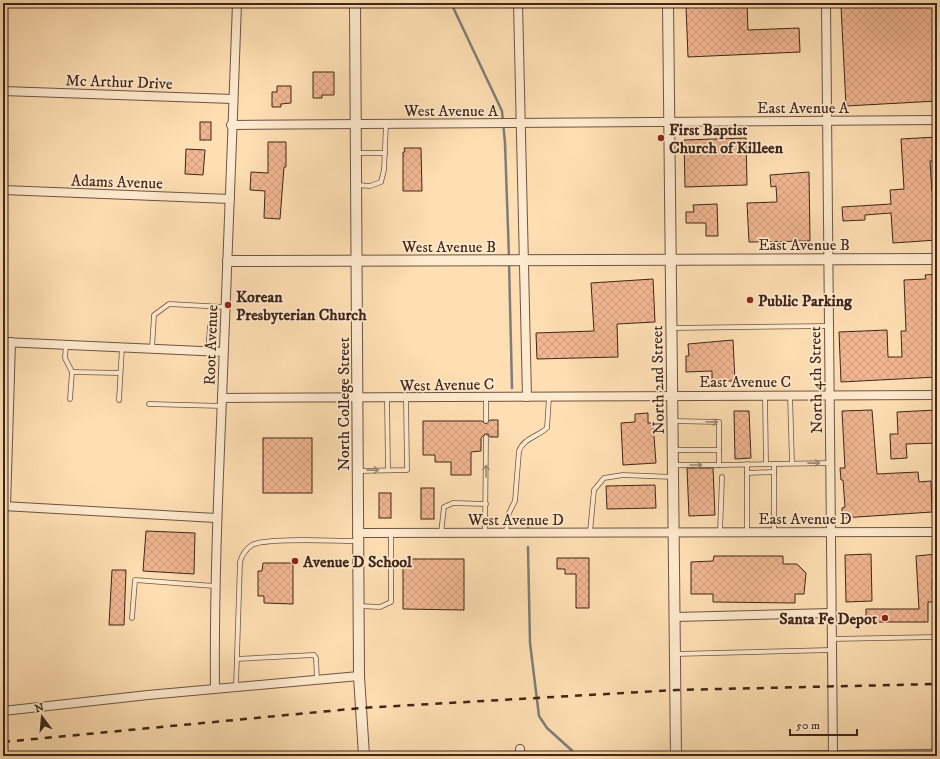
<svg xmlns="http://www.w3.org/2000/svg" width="940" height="759" font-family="'IM FELL DW Pica',serif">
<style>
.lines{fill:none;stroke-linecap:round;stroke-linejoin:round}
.stream{stroke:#7d7e79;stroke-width:2.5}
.building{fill:url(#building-cross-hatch);stroke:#402519}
.service-casing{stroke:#705440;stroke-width:5.5}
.minor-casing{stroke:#705440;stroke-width:10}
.tertiary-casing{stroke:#705440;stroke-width:12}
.service{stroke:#feeace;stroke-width:4}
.minor{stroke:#feeace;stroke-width:8}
.tertiary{stroke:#feeace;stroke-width:10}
.rail{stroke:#402519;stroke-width:2.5;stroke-dasharray:7 7;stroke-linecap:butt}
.oneway{stroke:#9f8874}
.poi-dot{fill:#8f2418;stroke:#feeace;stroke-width:1.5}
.labels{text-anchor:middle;stroke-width:3.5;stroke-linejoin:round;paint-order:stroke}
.street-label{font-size:16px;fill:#402519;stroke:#feeace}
.poi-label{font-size:16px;font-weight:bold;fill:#402519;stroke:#feeace;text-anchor:start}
</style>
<defs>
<pattern id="building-cross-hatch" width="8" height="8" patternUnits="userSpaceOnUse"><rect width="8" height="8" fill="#f1b692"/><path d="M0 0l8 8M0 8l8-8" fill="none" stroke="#d09c7d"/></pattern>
</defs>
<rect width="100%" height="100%" fill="#fedfb3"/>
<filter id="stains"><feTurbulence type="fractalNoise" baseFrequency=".005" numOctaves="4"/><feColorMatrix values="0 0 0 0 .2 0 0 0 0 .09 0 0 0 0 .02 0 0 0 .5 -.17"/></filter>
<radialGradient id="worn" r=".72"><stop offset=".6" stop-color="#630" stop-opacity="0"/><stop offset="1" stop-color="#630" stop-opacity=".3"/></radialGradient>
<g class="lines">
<g class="stream">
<path d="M451 3 502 111 505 143 509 257"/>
<path d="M509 262 512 388"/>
<path d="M528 528V522"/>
<path d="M528 547 530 643 539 716 547 728 578 756"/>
</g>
</g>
<g class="building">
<path d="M747 3 748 30 799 28 800 52 688 57 686 6Z"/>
<path d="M903 3H937V101L846 106 841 6Z"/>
<path d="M313 72H334V95H322V98H313Z"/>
<path d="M277 86H291V103L281 104V107H272V92H277Z"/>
<rect x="200" y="122" width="11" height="18"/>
<path d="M937 137V161H930L932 192H937V240L893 243 891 213 865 215V220L843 221 842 207 891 204 890 190 904 189 901 139Z"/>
<path d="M746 138 747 185 685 187 684 140Z"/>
<path d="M268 142H286V167H284L280 219 264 218 265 191 250 190 251 172 268 173Z"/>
<path d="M404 148H421L422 191H403V152H405Z"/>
<path d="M186 149 205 150 203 175 185 174Z"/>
<path d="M809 172 810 241 749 242 747 203 777 202 776 186 771 187 770 175Z"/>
<path d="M717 204 718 236H706V223H686V212H694L693 205Z"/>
<path d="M937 274V377L841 382 839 332 887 330 888 357H902L901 331H906L904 280 926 279 925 275Z"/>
<path d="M653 279 655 322 617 324 618 357 537 359 536 333 594 331 591 283Z"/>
<path d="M733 340 735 381H712V371L686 372V356H689L688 344Z"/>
<path d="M872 410 877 474 918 472 919 482 931 481 932 512 842 518V508L845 507 843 480H841L840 468H845L842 411Z"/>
<path d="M937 410V443L906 444 907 458 891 459 890 434H898L897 412Z"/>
<path d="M734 411H749L751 458 735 459Z"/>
<path d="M648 413V423H653L656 463 623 465 621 423 635 422V414Z"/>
<path d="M490 420H498V437H490L488 434H485L481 438V451L471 452V475H451V462H435V455H423V421H482L486 424Z"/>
<rect x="263" y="438" width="49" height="55"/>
<path d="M687 468H713L715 515 689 516Z"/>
<path d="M655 485 656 508 607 509 606 486Z"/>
<rect x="421" y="488" width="13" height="31"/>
<rect x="379" y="493" width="12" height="25"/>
<path d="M146 531 195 533 194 574 143 571Z"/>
<path d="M871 554 872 601 846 602 845 555Z"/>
<path d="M937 554V582H932L933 602H928V622H866V609H919L916 556Z"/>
<path d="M714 556H783V564H797L806 573 804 594H795V603L713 602V594H691V562L713 561Z"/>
<path d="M557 558H589V608H576V574H565V569H557Z"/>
<path d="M403 559H464V610L403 609Z"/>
<path d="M263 563H293V604L264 603V596H258V571H262Z"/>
<path d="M112 570H126L124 625H109Z"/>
</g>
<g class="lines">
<g class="service-casing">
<g id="service">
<path d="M356 153H385"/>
<path d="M357 185 370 186 381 182 384 170 386 124"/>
<path d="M673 328 828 326"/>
<path d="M66 345 65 358 72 372 70 399"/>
<path d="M152 348 154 315 169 304 225 307"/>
<path d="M208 351 210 326"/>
<path d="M72 372 120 373"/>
<path d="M790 395 792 463"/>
<path d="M765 396 766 464"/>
<path d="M387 398 388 470"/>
<path d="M119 400 122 347"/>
<path d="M149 404 222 406"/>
<path d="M486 421V397"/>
<path d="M673 421 719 422V465L830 463"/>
<path d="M673 450H719"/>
<path d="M747 464V532"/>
<path d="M674 465H719"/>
<path d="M358 471 407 470 406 398"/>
<path d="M747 473 774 472"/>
<path d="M590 532 594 490 604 478 623 475 673 477"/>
<path d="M720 532 722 477"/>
<path d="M774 532V464"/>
<path d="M441 533 444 507 453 503 486 504"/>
<path d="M485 533 486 437"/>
<path d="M506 533 508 515 515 501 519 451C524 438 537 437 547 428L549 397"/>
<path d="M359 606 380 607 391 602V533"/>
<path d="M132 618 135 580 214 586"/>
<path d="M831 639 937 637"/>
<path d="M675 654 831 650"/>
<path d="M237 659 314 655 316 658 317 680"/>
<path d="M236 687 240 562C242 555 246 549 252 545 266 537 337 541 357 541"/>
</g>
</g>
<g class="minor-casing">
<g id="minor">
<path d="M518 3 527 397"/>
<path d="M826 3 833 756"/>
<path d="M3 91 233 99"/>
<path d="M231 125 937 120"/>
<path d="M3 190 230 199"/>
<path d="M3 342 223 352"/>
<path d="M222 398 937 395"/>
<path d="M3 506 216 518"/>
<path d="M6 506 11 342"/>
<path d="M357 533 937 532"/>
<path d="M675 617 831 613"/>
<path d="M215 689C214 592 218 496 222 399 228 267 232 135 237 3"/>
<path d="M3 711 148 695 359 676"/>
<path d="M520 756V749"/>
<path d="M738 756 937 754"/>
</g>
</g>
<g class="tertiary-casing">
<g id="tertiary">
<path d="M355 3 359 676 364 756"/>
<path d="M668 3 676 756"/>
<path d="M228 261 937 259"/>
</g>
</g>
<use href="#service" class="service"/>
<use href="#minor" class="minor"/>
<use href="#tertiary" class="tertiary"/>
<path class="rail" d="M3 742 361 708 676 690 937 684"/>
</g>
<defs><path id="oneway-shaft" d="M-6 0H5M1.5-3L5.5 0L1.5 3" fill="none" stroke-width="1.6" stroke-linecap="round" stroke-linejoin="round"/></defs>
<g class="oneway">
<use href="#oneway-shaft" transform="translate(712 422) rotate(2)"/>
<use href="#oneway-shaft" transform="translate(814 463) rotate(-1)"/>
<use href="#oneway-shaft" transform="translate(696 465)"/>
<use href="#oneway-shaft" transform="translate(373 470) rotate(-1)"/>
<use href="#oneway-shaft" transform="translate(486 471) rotate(-90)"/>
</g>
<g class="poi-dot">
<circle cx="661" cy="138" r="4"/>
<circle cx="750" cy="300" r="4"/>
<circle cx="228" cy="305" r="4"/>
<circle cx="295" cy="561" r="4"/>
<circle cx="885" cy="618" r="4"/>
</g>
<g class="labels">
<g class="street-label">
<text transform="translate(119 81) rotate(2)" y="6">Mc Arthur Drive</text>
<text x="803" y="113">East Avenue A</text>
<text x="451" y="116">West Avenue A</text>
<text transform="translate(117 181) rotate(2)" y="6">Adams Avenue</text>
<text x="804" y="250">East Avenue B</text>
<text x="449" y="252">West Avenue B</text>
<text transform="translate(210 345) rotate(-88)" y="6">Root Avenue</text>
<text transform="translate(657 380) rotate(-91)" y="6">North 2nd Street</text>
<text transform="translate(815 380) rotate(-91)" y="6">North 4th Street</text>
<text x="745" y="387">East Avenue C</text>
<text transform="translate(447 384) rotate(-1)" y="6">West Avenue C</text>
<text transform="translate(343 404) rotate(-90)" y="6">North College Street</text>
<text x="805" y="524">East Avenue D</text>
<text x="516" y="525">West Avenue D</text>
</g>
<g class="poi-label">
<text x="669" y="135">First Baptist<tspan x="669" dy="18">Church of Killeen</tspan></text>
<text x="236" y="302">Korean<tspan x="236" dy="18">Presbyterian Church</tspan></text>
<text x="758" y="306">Public Parking</text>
<text x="303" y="567">Avenue D School</text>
<text x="877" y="624" text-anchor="end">Santa Fe Depot</text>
</g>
</g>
<rect width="940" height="759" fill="none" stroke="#fedfb3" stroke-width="16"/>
<rect x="4" y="4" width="932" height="751" fill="none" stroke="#402519" stroke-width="2"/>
<rect x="8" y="8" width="924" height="743" fill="none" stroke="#402519"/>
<g transform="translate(42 717) rotate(344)" stroke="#feeace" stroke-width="3" paint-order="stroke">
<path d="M0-3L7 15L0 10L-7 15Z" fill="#402519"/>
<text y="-6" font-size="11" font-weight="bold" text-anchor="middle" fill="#402519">N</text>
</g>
<path d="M790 729v6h67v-6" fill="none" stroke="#402519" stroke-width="2"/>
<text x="796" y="729" font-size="12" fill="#402519" stroke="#feeace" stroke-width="3" paint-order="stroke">50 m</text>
<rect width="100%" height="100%" filter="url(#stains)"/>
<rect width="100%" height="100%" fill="url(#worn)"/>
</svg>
